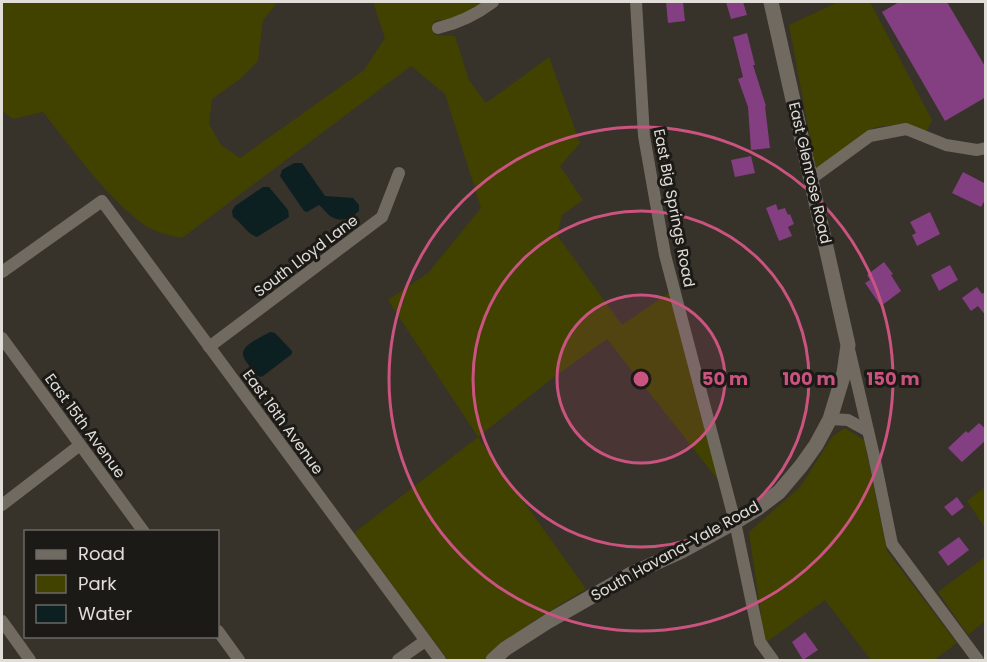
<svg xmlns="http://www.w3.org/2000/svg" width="987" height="662" font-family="Poppins,sans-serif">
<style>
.green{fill:#414200}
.water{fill:#0c2021}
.building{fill:#833f81}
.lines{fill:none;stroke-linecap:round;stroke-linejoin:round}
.minor{stroke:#706a61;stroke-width:12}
.tertiary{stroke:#706a61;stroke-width:15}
.ring{fill:none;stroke:#cb5380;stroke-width:3}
.labels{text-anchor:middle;stroke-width:6;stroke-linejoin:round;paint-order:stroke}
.street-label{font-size:15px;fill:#e1ddd8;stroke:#1c1a16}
.centre{fill:#cb5380;stroke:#1c1a16;stroke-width:3}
.ring-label{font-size:18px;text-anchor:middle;font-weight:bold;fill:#cb5380;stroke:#1c1a16;stroke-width:6;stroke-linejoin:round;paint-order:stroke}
</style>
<rect width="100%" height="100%" fill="#37322a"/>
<g class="green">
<path d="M2 2H278L263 20 258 61 240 79 212 99 209 124 221 145 240 158 364 70 385 38 373 2H484C465 15 458 19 434 21L435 35 455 36 469 80 486 103 549 57 580 143 560 166 583 200 562 215 557 235 622 325 670 292 718 480 607 339 550 380 478 437 586 589 532 622 486 660H448L354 533 478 437 388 300 428 273 481 208 445 94 411 66 182 238C167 235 151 231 139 221 103 193 71 147 43 112L13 119 2 111Z"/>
<path d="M838 2H870L932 120 926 132 907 124 875 127 816 169 789 25Z"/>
<path d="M845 428 864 440 887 551 957 643 934 660H871L825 600 765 643 749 532 800 487 833 436Z"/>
<path d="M985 487V528L967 501Z"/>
<path d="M985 557V621L968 635 938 592Z"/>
</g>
<g class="water">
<path d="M294 163H302L325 196 353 198 359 205V211C350 219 341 223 330 216 326 213 323 208 319 205L307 212 304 211 280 176 282 170Z"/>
<path d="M263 187H269L288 210 289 217 257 237C247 234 242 223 233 217L232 211 235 206Z"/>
<path d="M270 332 275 333 292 351V354L263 376 260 377 257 375C253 370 243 360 243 354 242 345 263 336 270 332Z"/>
</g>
<g class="building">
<path d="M666 2H683L685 21 668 23Z"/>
<path d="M726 2H743L747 15 731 19Z"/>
<path d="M899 2H947L986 68V97L945 121 882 12Z"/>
<path d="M747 33 755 65H753L766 106H765L770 148 751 150 748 107 738 79 743 77 733 37Z"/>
<path d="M751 156 755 173 735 177 731 160Z"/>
<path d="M963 172 986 184V198L981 207 952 193Z"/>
<path d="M776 204 778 210 785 208 788 215 790 214 794 224 788 227 792 236 779 241 766 208Z"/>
<path d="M930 212 940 234 917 246 912 235 916 233 910 222Z"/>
<path d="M884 262 893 274 891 275 901 291 881 306 865 283 870 280 867 275Z"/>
<path d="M950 265 958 280 939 291 931 275Z"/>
<path d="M977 287 982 294 986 291V316L978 306 971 311 962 298Z"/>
<path d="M979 423 986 429V440L962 462 948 448 966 431 968 433Z"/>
<path d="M957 497 964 507 952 516 944 507Z"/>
<path d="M959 537 969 550 948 566 938 552Z"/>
<path d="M805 632 818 650 803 660 792 642Z"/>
</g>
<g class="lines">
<g class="minor">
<path d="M636 2 644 136 665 255 735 522 760 642 773 660"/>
<path d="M438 28C459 23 476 15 493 2"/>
<path d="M811 179 870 136 906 129 946 145 977 150 986 148"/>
<path d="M2 272 102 201 440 660"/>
<path d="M2 338 144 532"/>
<path d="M209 347 382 217 399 173"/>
<path d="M849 349 874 456 892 544 978 660"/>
<path d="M830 419 848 420 868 431"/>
<path d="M2 505 80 445"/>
<path d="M2 621 30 660"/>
<path d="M218 631 239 660"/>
<path d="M398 660 425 641"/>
</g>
<path class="tertiary" d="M493 660 505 649 547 622 631 574 682 551 735 522 758 508 779 492 801 466 816 445 830 419 844 373 848 345 771 2"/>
</g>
<circle cx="641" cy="379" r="84" fill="#cb5380" fill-opacity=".12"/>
<g class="ring">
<circle cx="641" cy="379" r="84"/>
<circle cx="641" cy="379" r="168"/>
<circle cx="641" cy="379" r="252"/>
</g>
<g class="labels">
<g class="street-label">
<text transform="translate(810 173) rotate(77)" y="5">East Glenrose Road</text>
<text transform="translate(674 208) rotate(79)" y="5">East Big Springs Road</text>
<text transform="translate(306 256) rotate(-37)" y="5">South Lloyd Lane</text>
<text transform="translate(283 422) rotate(54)" y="5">East 16th Avenue</text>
<text transform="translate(85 426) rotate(54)" y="5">East 15th Avenue</text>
<text transform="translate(675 551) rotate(-29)" y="5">South Havana-Yale Road</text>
</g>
</g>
<circle cx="641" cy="379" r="9" class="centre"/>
<g class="ring-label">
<text x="725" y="385">50 m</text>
<text x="809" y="385">100 m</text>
<text x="893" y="385">150 m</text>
</g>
<rect width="987" height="662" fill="none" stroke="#e1ddd8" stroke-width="6"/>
<rect x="24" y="530" width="195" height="108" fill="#1c1a16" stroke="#6b6864" stroke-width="1.5"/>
<rect x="36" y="550" width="30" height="9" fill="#706a61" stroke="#6b6864" stroke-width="1.5"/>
<text x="78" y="560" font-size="18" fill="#e1ddd8">Road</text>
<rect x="36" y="575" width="30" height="18" fill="#414200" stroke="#6b6864" stroke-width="1.5"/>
<text x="78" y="590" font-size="18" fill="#e1ddd8">Park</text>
<rect x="36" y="605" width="30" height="18" fill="#0c2021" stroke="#6b6864" stroke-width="1.5"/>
<text x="78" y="620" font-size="18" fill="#e1ddd8">Water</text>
</svg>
